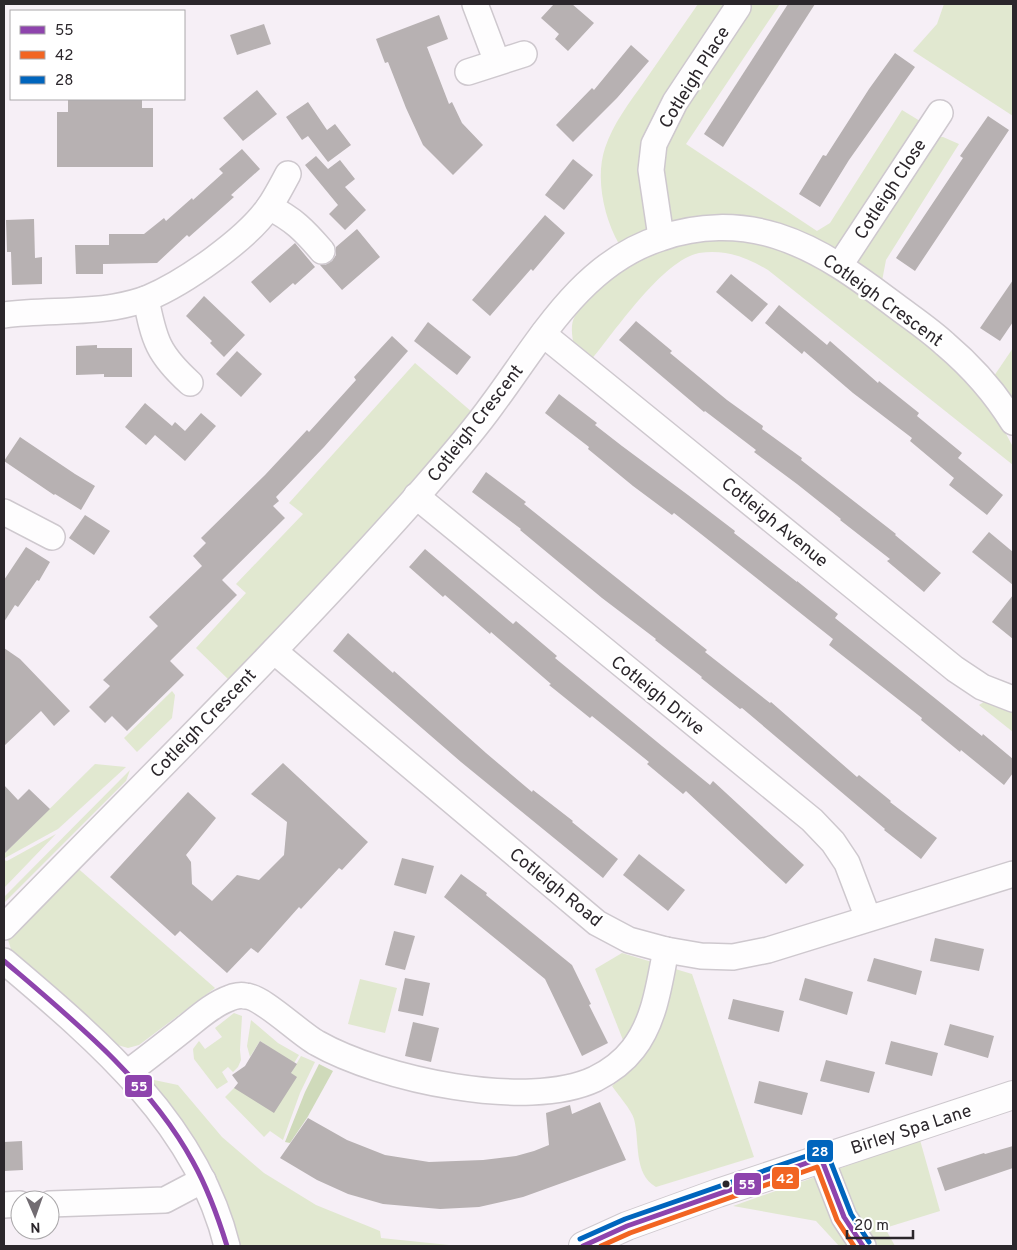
<svg xmlns="http://www.w3.org/2000/svg" width="1017" height="1250" font-family="Overpass,sans-serif">
<style>
.green{fill:#e1e8d0}
.forest{fill:#cfdaba}
.building{fill:#b7b1b2}
.lines{fill:none;stroke-linecap:round;stroke-linejoin:round}
.minor-casing{stroke:#cec8ce;stroke-width:28}
.tertiary-casing{stroke:#cec8ce;stroke-width:30}
.minor{stroke:#fefdfe;stroke-width:25}
.tertiary{stroke:#fefdfe;stroke-width:28}
.bus-1-casing{stroke:#fff;stroke-width:9}
.bus-2-casing{stroke:#fff;stroke-width:9}
.bus-3-casing{stroke:#fff;stroke-width:9}
.bus-1{stroke:#8e44ad;stroke-width:5}
.bus-2{stroke:#f26522;stroke-width:5}
.bus-3{stroke:#0065bd;stroke-width:5}
.bus-dot{fill:#2b262b;stroke:#fff;stroke-width:2}
.labels{text-anchor:middle;stroke-width:5;stroke-linejoin:round;paint-order:stroke}
.street-label{font-size:18px;fill:#2b262b;stroke:#fff}
.line-badge{stroke:#fff;stroke-width:2}
.badge-label{font-size:14px;text-anchor:middle;font-weight:bold;fill:#fff}
</style>
<rect width="100%" height="100%" fill="#f6eff6"/>
<g class="green">
<path d="M698 4H780L686 144 817 231 830 223 902 110 920 121 931 137H943L959 144 886 260 882 281 782 227 619 244C604 218 595 178 605 148 613 124 629 103 644 82 662 56 680 30 698 4Z"/>
<path d="M944 4H1013V116L913 51 937 24Z"/>
<path d="M713 238 767 244 804 258 854 286 953 364 981 396 1005 432 1013 447V465L768 270C746 257 725 249 699 253 663 260 615 331 592 359L574 346C572 337 570 324 575 316 590 293 642 253 668 244 680 239 700 239 713 238Z"/>
<path d="M1013 348V405L994 376Z"/>
<path d="M415 363 472 412 385 513 230 681 196 648 246 593 236 584 303 514 289 503Z"/>
<path d="M172 691 175 695 172 718 137 752 124 738Z"/>
<path d="M987 700 1013 707V732L979 705Z"/>
<path d="M95 764 126 767 58 829 5 858 4 854Z"/>
<path d="M130 770 126 781 4 903V897Z"/>
<path d="M56 834 4 888V860L7 861Z"/>
<path d="M74 865 215 988 139 1045 128 1048 114 1044 12 952 8 940 14 926Z"/>
<path d="M622 953 692 974 754 1157 656 1187C633 1174 640 1141 634 1119 631 1109 618 1095 612 1086L634 1068 595 969Z"/>
<path d="M360 979 397 988 385 1033 348 1024Z"/>
<path d="M234 1013 242 1016 240 1050 241 1060 238 1067 233 1072 228 1067 222 1072 228 1082 217 1089 194 1059 193 1049 199 1041 205 1049 222 1037 215 1028Z"/>
<path d="M251 1020 278 1043 299 1055 294 1063 260 1041 250 1057 247 1046Z"/>
<path d="M301 1056 315 1062 300 1093 283 1140 270 1131 264 1137 225 1097 234 1088 291 1073Z"/>
<path d="M154 1080 178 1085 222 1137 264 1173 316 1205 380 1231 381 1238 459 1246H236C230 1221 224 1191 212 1168 196 1138 171 1112 148 1086Z"/>
<path d="M920 1140 940 1211 885 1228 895 1246H839L816 1221 733 1206Z"/>
</g>
<path class="forest" d="M319 1064 333 1071 307 1118 290 1143 285 1142 305 1092Z"/>
<g class="building">
<path d="M554 4H572L594 23 568 51 555 39 559 34 541 18Z"/>
<path d="M788 4H815L723 147 704 134Z"/>
<path d="M439 15 448 39 427 47 449 104 452 102 462 123 483 145 453 175 423 145 406 108 388 62 385 63 376 39Z"/>
<path d="M264 24 271 44 237 55 230 35Z"/>
<path d="M631 45 649 61 617 98 573 142 556 125 592 88 594 90Z"/>
<path d="M895 53 915 67 849 160 820 207 799 194 823 155 826 156 869 89Z"/>
<path d="M257 90 277 114 243 141 223 118Z"/>
<path d="M68 99H142V108H153V167H57V112H68Z"/>
<path d="M308 102 327 130 335 124 351 145 328 162 308 136 302 140 286 117Z"/>
<path d="M988 116 1009 130 915 271 896 258 963 158 960 156Z"/>
<path d="M242 149 260 169 231 195 234 197 215 214 189 237 187 235 157 263 103 264V274H76L75 245H109V234H144L164 218 166 221 192 198 193 200 223 173 219 169Z"/>
<path d="M316 156 328 169 340 160 355 179 345 187 366 210 345 230 329 214 338 205 305 165Z"/>
<path d="M573 159 593 175 564 210 545 195Z"/>
<path d="M545 215 565 233 533 271 531 269 490 316 472 300Z"/>
<path d="M34 219 35 258 42 257V284L12 285 11 252H7L6 220Z"/>
<path d="M357 229 380 257 342 290 320 265H325L332 261 336 255V247Z"/>
<path d="M295 243 315 267 295 285 293 283 270 303 251 282Z"/>
<path d="M731 274 768 304 752 322 716 292Z"/>
<path d="M1013 280V322L1000 341 980 328Z"/>
<path d="M204 296 245 335 224 357 210 343 212 341 186 316Z"/>
<path d="M779 305 827 345 830 341 878 383 879 381 919 413 917 416 962 453 958 458 1003 495 987 515 949 485 954 478 910 441 912 438 853 393 804 351 802 354 765 323Z"/>
<path d="M636 321 672 351 670 353 727 400 763 426 762 429 802 458 801 460 896 534 895 535 941 573 924 592 887 561 890 559 840 520 841 519 797 484 754 452 756 450 705 411 704 412 619 340Z"/>
<path d="M428 322 471 357 457 375 414 341Z"/>
<path d="M392 336 408 351 324 447 276 497 279 501 273 506 285 518 222 580 237 595 170 661 184 675 127 731 112 716 105 723 89 707 110 686 103 680 158 626 149 617 202 566 193 556 206 543 201 538 265 475 307 430 309 432 356 380 354 377Z"/>
<path d="M97 345V348H132V377H104V374L76 375V346Z"/>
<path d="M237 351 262 374 241 397 216 374Z"/>
<path d="M559 394 597 423 595 425 622 446 688 495 735 531 734 533 797 582V581L838 614 835 618 982 736 983 734 1013 759V773L1004 785 961 750 960 752 921 720 922 718 829 645 833 639 701 534 674 513 672 515 633 486 588 449 589 447 545 413Z"/>
<path d="M145 403 172 426 175 422 185 431 201 413 216 426 185 461 155 435 146 445 125 427Z"/>
<path d="M20 437 75 474 95 486 81 510 55 494 54 495 4 461Z"/>
<path d="M486 472 526 502 524 504 707 650 705 652 770 703 771 702 857 777 859 775 891 801 890 802 937 838 921 859 884 830 885 829 742 708 740 709 701 678 702 677 655 640 656 639 602 598 520 530 521 529 472 492Z"/>
<path d="M85 515 110 531 94 555 69 538Z"/>
<path d="M989 532 1013 552V585L972 552Z"/>
<path d="M26 547 50 562 39 581 37 580 18 607 15 605 4 622V580Z"/>
<path d="M425 549 513 624 516 621 557 656 555 658 662 746 710 785 713 781 804 865 786 884 686 791 683 794 647 764 649 762 592 716 590 718 549 685 551 684 491 632 490 634 445 595 443 597 409 567Z"/>
<path d="M1013 595V639L992 622Z"/>
<path d="M348 633 393 673 394 671 486 753 532 792 533 790 573 821 572 822 618 859 603 878 461 762 333 651Z"/>
<path d="M4 648 20 659 70 711 54 726 41 711 4 746Z"/>
<path d="M283 763 368 842 342 870 339 868 301 909 299 907 258 953 251 948 227 973 180 931 175 936 110 877 188 792 216 818 186 855 191 862 192 884 212 901 237 875 259 880 284 855 287 822 251 794Z"/>
<path d="M4 785 18 800 29 789 50 809 4 854Z"/>
<path d="M639 854 685 890 668 911 623 875Z"/>
<path d="M402 858 434 866 426 894 394 885Z"/>
<path d="M461 874 487 893 486 895 572 965 591 1004 589 1005 608 1043 582 1056 545 979 444 897Z"/>
<path d="M394 931 415 936 405 970 385 965Z"/>
<path d="M935 938 984 949 979 971 930 961Z"/>
<path d="M874 958 922 971 916 995 867 981Z"/>
<path d="M405 978 430 983 423 1016 398 1011Z"/>
<path d="M805 978 853 992 847 1015 799 1000Z"/>
<path d="M733 999 784 1011 779 1032 728 1019Z"/>
<path d="M413 1022 439 1028 431 1062 405 1056Z"/>
<path d="M950 1024 994 1036 988 1058 944 1045Z"/>
<path d="M260 1041 297 1064 291 1073 297 1077 274 1113 234 1088 238 1083 232 1075 245 1066Z"/>
<path d="M891 1041 938 1053 932 1076 885 1064Z"/>
<path d="M826 1060 875 1072 869 1093 820 1081Z"/>
<path d="M759 1081 808 1093 802 1115 754 1103Z"/>
<path d="M600 1102 626 1160 523 1197 479 1207 440 1209 383 1204 348 1194 317 1180 280 1158 308 1118 347 1140 385 1155 429 1162 483 1160 516 1156 534 1151 549 1145 546 1113 570 1105 572 1114Z"/>
<path d="M22 1141 23 1170 4 1171V1142Z"/>
<path d="M1013 1146V1168L945 1191 937 1168 984 1153 985 1154Z"/>
</g>
<g class="lines">
<g class="minor-casing">
<g id="minor">
<path d="M475 4 497 62"/>
<path d="M468 72 524 54"/>
<path d="M269 207C293 219 304 230 322 251"/>
<path d="M661 237 651 170 654 144 675 102 738 7"/>
<path d="M840 265 940 113"/>
<path d="M146 299C154 340 158 354 190 383"/>
<path d="M4 315C40 310 78 313 114 307 125 305 138 302 148 298 184 283 246 240 269 207 276 197 282 185 288 174"/>
<path d="M543 334 955 669 982 687 1013 699"/>
<path d="M416 496 812 820 833 842 847 863 868 918"/>
<path d="M4 512 52 537"/>
<path d="M274 651 597 923 629 940 666 950 701 956 733 957 768 950 1013 874"/>
<path d="M4 927C142 785 285 645 417 496 442 467 469 437 492 405 539 342 581 263 661 238 698 225 739 224 777 236 821 250 859 278 896 306 912 318 930 330 945 344 971 366 995 393 1013 422"/>
<path d="M4 961C96 1039 197 1123 227 1246"/>
<path d="M127 1073C146 1059 165 1044 184 1029 198 1018 213 1004 230 998 234 996 241 995 245 996 262 996 300 1034 317 1043 380 1079 527 1111 595 1079 609 1072 623 1062 633 1049 655 1021 659 984 666 950"/>
<path d="M821 1158 844 1217 863 1246"/>
<path d="M50 1204 165 1200 203 1180"/>
<path d="M4 1205 20 1204"/>
</g>
</g>
<g class="tertiary-casing">
<path id="tertiary" d="M583 1246 627 1226 718 1193 1013 1095"/>
</g>
<use href="#minor" class="minor"/>
<use href="#tertiary" class="tertiary"/>
<g class="bus-1-casing">
<g id="bus-1">
<path d="M4 961C72 1019 150 1082 193 1162 208 1189 218 1217 227 1246"/>
<path d="M583 1246 627 1226 821 1158 844 1217 863 1246"/>
</g>
</g>
<g class="bus-2-casing">
<path id="bus-2" d="M601 1246 630 1233 817 1167 837 1220 854 1246"/>
</g>
<g class="bus-3-casing">
<path id="bus-3" d="M580 1239 625 1219 821 1151 828 1155 851 1214 869 1242"/>
</g>
<use href="#bus-1" class="bus-1"/>
<use href="#bus-2" class="bus-2"/>
<use href="#bus-3" class="bus-3"/>
</g>
<circle class="bus-dot" cx="726" cy="1184" r="4.5"/>
<g class="labels">
<g class="street-label">
<text transform="translate(694 77) rotate(-58)" y="6">Cotleigh Place</text>
<text transform="translate(890 189) rotate(-57)" y="6">Cotleigh Close</text>
<text transform="translate(883 300) rotate(36)" y="6">Cotleigh Crescent</text>
<text transform="translate(475 423) rotate(-52)" y="6">Cotleigh Crescent</text>
<text transform="translate(775 522) rotate(39)" y="6">Cotleigh Avenue</text>
<text transform="translate(658 695) rotate(39)" y="6">Cotleigh Drive</text>
<text transform="translate(203 723) rotate(-46)" y="6">Cotleigh Crescent</text>
<text transform="translate(556 887) rotate(39)" y="6">Cotleigh Road</text>
<text transform="translate(911 1129) rotate(-18)" y="6">Birley Spa Lane</text>
</g>
</g>
<g class="line-badge">
<rect x="124" y="1074" width="29" height="24" rx="5" fill="#8e44ad"/>
<rect x="806" y="1139" width="28" height="24" rx="5" fill="#0065bd"/>
<rect x="771" y="1166" width="29" height="24" rx="5" fill="#f26522"/>
<rect x="733" y="1172" width="29" height="24" rx="5" fill="#8e44ad"/>
</g>
<g class="badge-label">
<text x="139" y="1091">55</text>
<text x="820" y="1156">28</text>
<text x="785" y="1183">42</text>
<text x="747" y="1189">55</text>
</g>
<rect width="1017" height="1250" fill="none" stroke="#2b262b" stroke-width="10"/>
<rect x="10" y="10" width="175" height="90" fill="#ffffff" stroke="#aaa8aa"/>
<rect x="20" y="26" width="25" height="8" fill="#8e44ad" stroke="#aaa8aa"/>
<text x="55" y="35" font-size="15" fill="#2b262b">55</text>
<rect x="20" y="51" width="25" height="8" fill="#f26522" stroke="#aaa8aa"/>
<text x="55" y="60" font-size="15" fill="#2b262b">42</text>
<rect x="20" y="76" width="25" height="8" fill="#0065bd" stroke="#aaa8aa"/>
<text x="55" y="85" font-size="15" fill="#2b262b">28</text>
<g transform="translate(35 1215) rotate(178)"><circle r="24" fill="#ffffff" stroke="#aaa8aa"/>
<path d="M0-4L9 19L0 12L-9 19Z" fill="#726c72"/>
<text y="-8" font-size="14" font-weight="bold" text-anchor="middle" fill="#2b262b">N</text>
</g>
<path d="M847 1230v8h66v-8" fill="none" stroke="#2b262b" stroke-width="2.5"/>
<text x="854" y="1230" font-size="15" fill="#2b262b" stroke="#ffffff" stroke-width="4" paint-order="stroke">20 m</text>
</svg>
